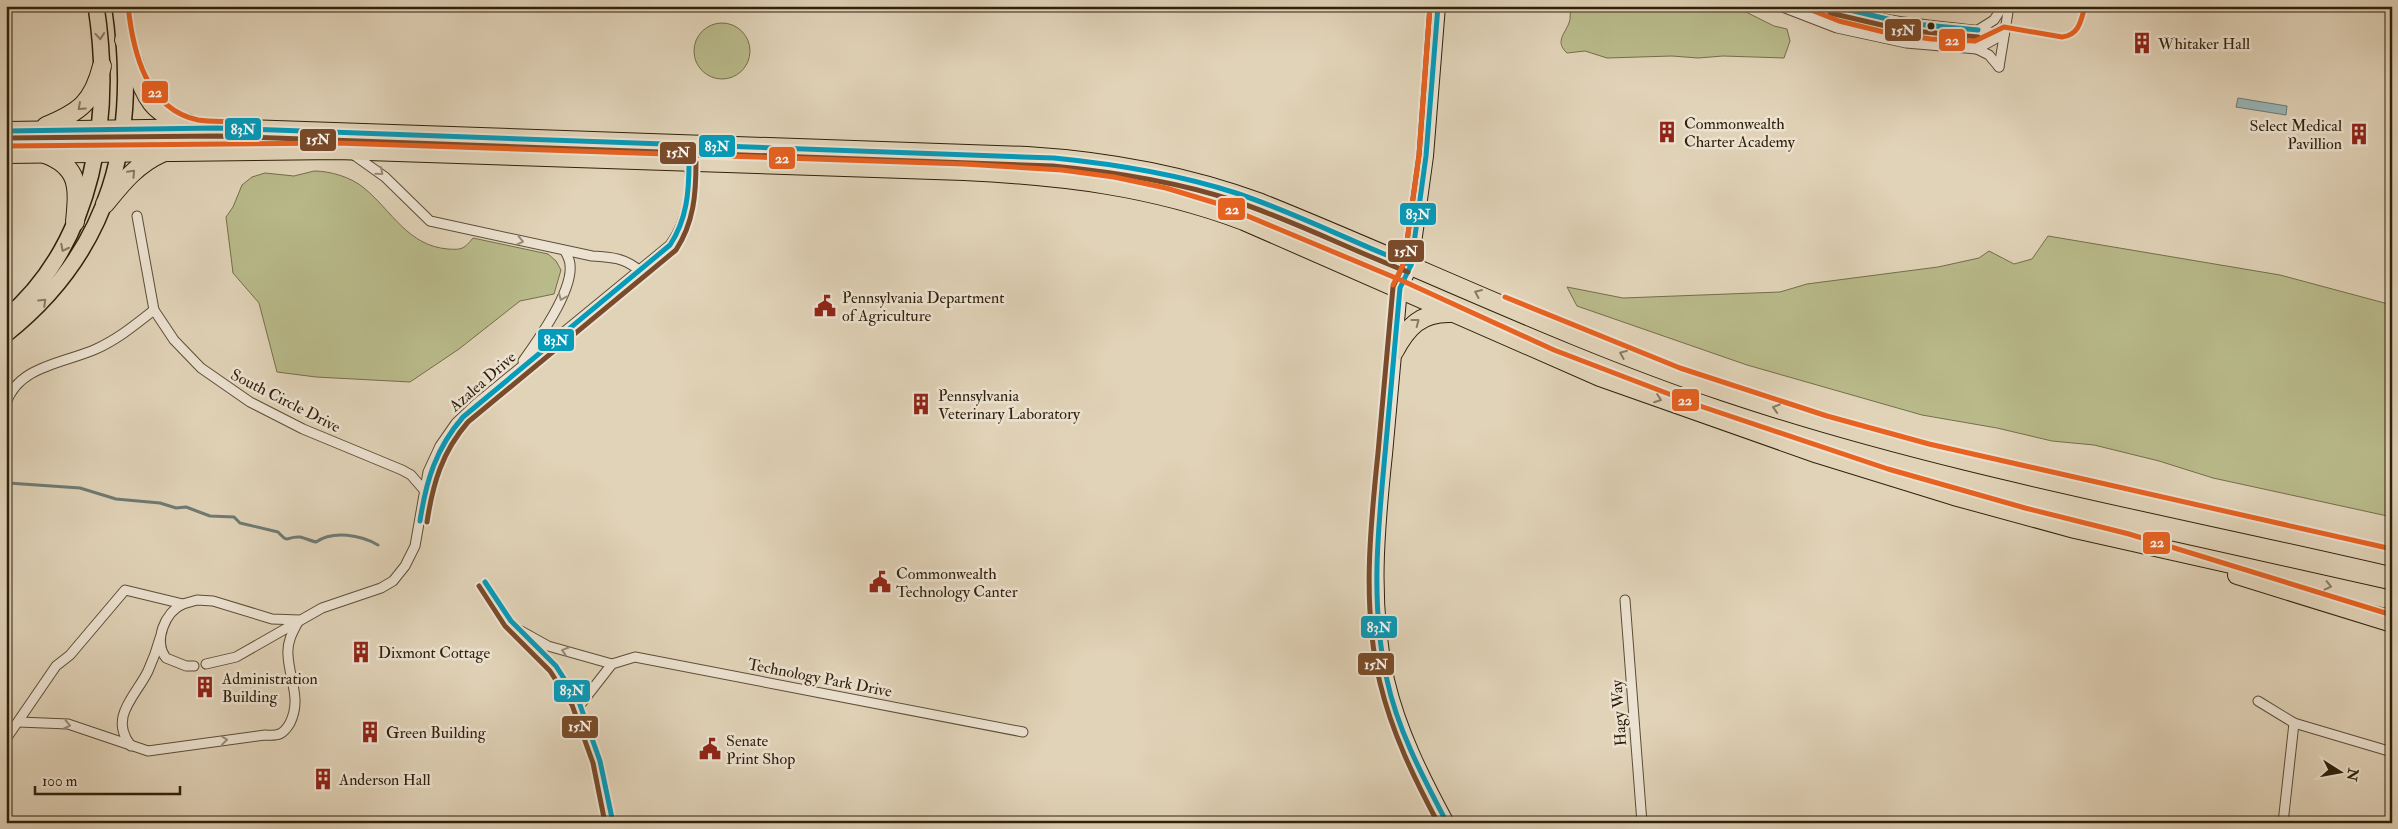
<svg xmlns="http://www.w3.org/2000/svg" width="2398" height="829" font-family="'IM FELL Double Pica',serif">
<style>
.green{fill:#b9ba8a;stroke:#746e4a}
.water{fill:#98b6b9;stroke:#6e7a73}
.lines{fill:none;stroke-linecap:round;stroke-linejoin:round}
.stream{stroke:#6e7a73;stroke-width:3}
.street-casing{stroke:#5c4e36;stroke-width:11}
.secondary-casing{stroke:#30210b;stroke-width:16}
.primary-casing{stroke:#30210b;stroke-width:18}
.highway-casing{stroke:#30210b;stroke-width:20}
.street{stroke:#ece2d1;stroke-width:9}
.secondary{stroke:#ece2d1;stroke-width:14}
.primary{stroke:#e1d3b8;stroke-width:15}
.highway{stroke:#e1d3b8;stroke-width:18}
.bus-1-casing{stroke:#ece2d1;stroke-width:9}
.bus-2-casing{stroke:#ece2d1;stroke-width:9}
.bus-3-casing{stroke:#ece2d1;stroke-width:9}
.bus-1{stroke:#059bba;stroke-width:5}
.bus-2{stroke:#7a4b2a;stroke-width:5}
.bus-3{stroke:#e86221;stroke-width:5}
.oneway{stroke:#887a62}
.oneway2{stroke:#978b78}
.bus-dot{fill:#30210b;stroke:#ece2d1;stroke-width:2}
.labels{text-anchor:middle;stroke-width:5;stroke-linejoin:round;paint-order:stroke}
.poi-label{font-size:16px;fill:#30210b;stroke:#ece2d1;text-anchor:start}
.street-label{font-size:16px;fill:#30210b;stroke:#ece2d1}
.line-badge{stroke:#ece2d1;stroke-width:2}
.badge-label{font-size:14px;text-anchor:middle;font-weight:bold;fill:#fff}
</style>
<rect width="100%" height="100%" fill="#e1d3b8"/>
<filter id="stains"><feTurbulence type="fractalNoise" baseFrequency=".004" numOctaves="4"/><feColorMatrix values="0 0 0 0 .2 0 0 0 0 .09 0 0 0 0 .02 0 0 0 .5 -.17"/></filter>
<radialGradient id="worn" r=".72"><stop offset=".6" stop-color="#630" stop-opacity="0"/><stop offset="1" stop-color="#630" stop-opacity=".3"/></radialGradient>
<g class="green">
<path d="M1570 6H1734L1774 26 1787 29 1790 41 1784 58 1723 56 1698 58 1672 56 1607 58 1585 51 1567 53C1555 42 1564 35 1569 23 1571 19 1570 11 1570 6Z"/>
<circle cx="722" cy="51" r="28"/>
<path d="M314 171C330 171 351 177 364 188 392 211 408 246 448 249 462 250 464 249 473 238L548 254 556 261 561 270 554 294 520 301 459 349 410 382 316 377 277 372 259 303 233 273 226 217 233 207 242 185 252 177 265 173 294 176Z"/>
<path d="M2048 236 2280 275 2392 305V517L2213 478 2159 461 2094 445 2052 441 1997 428 1922 415 1747 365 1577 306 1567 287 1623 298 1780 292 1807 284 1938 267 1979 258 1989 251 2014 264 2032 259Z"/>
</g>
<path class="water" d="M2238 98 2287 106 2286 115 2236 107Z"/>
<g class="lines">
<path class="stream" d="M8 483 80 488 116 499 160 503 176 508 186 507 210 516 234 517 240 523 278 532C290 545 285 536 300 537 305 538 311 541 316 542 333 530 361 535 378 545"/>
<g class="street-casing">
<g id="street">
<path d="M1780 6 1837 28 1906 43 1977 49 2004 34"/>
<path d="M1832 6C1889 25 1946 25 2004 34"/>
<path d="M1978 30 1994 20 2003 6"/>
<path d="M1977 49 1989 55 1999 67"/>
<path d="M1999 67 2009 6"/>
<path d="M354 155 385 177 430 221 592 256C612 257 625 258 640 271"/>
<path d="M137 216 154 310 174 340 201 368 250 402 303 429 402 470 411 475 424 490"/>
<path d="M523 361C538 340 573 291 570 265 570 260 567 255 565 251"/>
<path d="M6 404C17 366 65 363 96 349 118 339 135 325 154 310"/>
<path d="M1625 600 1642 823"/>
<path d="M183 604C165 612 153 641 166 658L186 666H194"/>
<path d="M521 631 548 646 612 664"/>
<path d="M206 664 236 657 322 608 381 588 393 581 405 566 415 546 428 472 440 446 456 423 476 404 670 245C686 224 696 184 687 159"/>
<path d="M2258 701 2294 723 2392 752"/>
<path d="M580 705 612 664 635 657 1023 732"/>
<path d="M19 722 68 724 148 751 265 735C278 736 283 735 290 723 302 699 289 679 288 655 287 642 292 633 298 622"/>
<path d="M6 739 56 666 70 655 125 590 183 604 197 600 213 601 272 619 299 620"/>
<path d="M131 746C108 717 136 696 148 671 153 660 157 649 160 638"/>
<path d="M2283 823 2294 723"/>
</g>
</g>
<g class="secondary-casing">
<path id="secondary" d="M1438 6 1426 156 1411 265 1400 288C1395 343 1390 399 1385 454 1377 529 1370 605 1387 680 1399 731 1422 777 1447 823"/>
</g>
<g class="primary-casing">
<g id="primary">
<path d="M6 318C95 242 113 116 96 6"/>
<path d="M6 334C112 250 139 137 120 6"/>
</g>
</g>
<g class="highway-casing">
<g id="highway">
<path d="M124 40C144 76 137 112 188 123"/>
<path d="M46 126C80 112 93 102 102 66"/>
<path d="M6 131 217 128 1027 156C1107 161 1185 175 1261 203 1416 265 1567 339 1725 392 1942 465 2169 505 2392 557"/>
<path d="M6 154 337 150 964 171C1063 176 1151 186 1244 221L1600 377 1818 454 1954 496 2075 529 2392 600"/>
<path d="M45 154C81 167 78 190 75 222"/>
<path d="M105 204C122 183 137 164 162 153"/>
<path d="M1394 352C1407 327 1421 312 1451 313"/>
<path d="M2237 575 2392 623"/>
</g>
</g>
<use href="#street" class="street"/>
<use href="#secondary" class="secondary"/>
<use href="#primary" class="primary"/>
<use href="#highway" class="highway"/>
<g class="bus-1-casing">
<g id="bus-1">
<path d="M1438 6 1426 156 1411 265 1400 288C1395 343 1390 399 1385 454 1378 529 1370 605 1387 680 1398 731 1423 777 1447 823"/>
<path d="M1833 6 1904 23 1978 30"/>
<path d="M6 131 217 128 1054 158C1115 164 1177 174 1236 193 1296 213 1352 242 1411 265"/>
<path d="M420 521C426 481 436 448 463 417L670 245C687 219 689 192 689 162"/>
<path d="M485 582 511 621 556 666 579 702 600 761 613 823"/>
</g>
</g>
<g class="bus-2-casing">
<g id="bus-2">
<path d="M1430 6 1419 155 1404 263 1393 287C1388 343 1383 398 1378 453 1370 529 1362 608 1380 683 1392 733 1414 778 1438 823"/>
<path d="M1830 13 1903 30 1978 37"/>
<path d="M6 138 217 136 1053 166C1114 172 1174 181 1232 200 1292 220 1349 249 1408 272"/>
<path d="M427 522C433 483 442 452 468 422L676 250C694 222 696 194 696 162"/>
<path d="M479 586 505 626 550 671 572 705 593 763 605 823"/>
</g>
</g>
<g class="bus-3-casing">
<g id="bus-3">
<path d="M128 6C133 52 146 109 198 120 211 122 225 121 237 122"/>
<path d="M1801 6 1839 21 1884 32 1931 39 1975 41 2004 27 2062 37C2079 35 2081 21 2085 6"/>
<path d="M6 146 337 143 964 164 1062 170 1114 177 1166 188 1219 204 1403 281 1554 350 1703 407 1888 469 2025 508 2129 534 2392 615"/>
<path d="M1393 285 1404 263 1419 155 1430 6"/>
<path d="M1505 297 1680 368 1827 416 1929 444 2392 549"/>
</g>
</g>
<use href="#bus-1" class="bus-1"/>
<use href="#bus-2" class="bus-2"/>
<use href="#bus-3" class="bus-3"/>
</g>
<defs><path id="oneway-chevron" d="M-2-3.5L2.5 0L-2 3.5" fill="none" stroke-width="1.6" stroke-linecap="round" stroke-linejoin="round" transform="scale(1.25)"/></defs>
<g class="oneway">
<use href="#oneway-chevron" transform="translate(100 36) rotate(85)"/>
<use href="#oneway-chevron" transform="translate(81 107) rotate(138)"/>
<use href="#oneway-chevron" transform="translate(132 173) rotate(-46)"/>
<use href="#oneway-chevron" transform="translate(64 248) rotate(117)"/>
<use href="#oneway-chevron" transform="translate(1478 293) rotate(-156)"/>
<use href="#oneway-chevron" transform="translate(43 302) rotate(-44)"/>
<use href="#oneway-chevron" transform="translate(1416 322) rotate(-37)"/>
<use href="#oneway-chevron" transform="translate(1623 354) rotate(-158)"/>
<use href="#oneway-chevron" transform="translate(1658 399) rotate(20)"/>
<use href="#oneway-chevron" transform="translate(1776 408) rotate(-163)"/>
<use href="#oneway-chevron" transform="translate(2328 586) rotate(13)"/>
</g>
<g class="oneway2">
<use href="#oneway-chevron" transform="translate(380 172) rotate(40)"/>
<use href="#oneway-chevron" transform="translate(520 241) rotate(12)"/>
<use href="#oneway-chevron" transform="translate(562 297) rotate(113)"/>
<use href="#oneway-chevron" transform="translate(565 651) rotate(-163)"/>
<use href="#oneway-chevron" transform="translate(67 725) rotate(12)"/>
<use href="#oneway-chevron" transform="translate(224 740) rotate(-7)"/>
</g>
<defs>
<g id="building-bare" transform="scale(1.725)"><path d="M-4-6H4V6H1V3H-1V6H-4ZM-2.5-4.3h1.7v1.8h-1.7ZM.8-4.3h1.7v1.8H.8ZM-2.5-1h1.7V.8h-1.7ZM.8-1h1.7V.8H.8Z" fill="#8f2418" stroke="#ece2d1" stroke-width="2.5" paint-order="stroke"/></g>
<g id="civic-bare" transform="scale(1.725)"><path d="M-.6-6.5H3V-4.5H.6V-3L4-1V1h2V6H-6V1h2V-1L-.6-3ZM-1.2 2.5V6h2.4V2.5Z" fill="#8f2418" stroke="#ece2d1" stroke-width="2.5" paint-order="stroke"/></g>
</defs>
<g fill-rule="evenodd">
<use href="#building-bare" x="2142" y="43"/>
<use href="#building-bare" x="1667" y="132"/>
<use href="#building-bare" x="2359" y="134"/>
<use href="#civic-bare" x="825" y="306"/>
<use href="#building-bare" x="921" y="404"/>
<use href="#civic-bare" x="880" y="582"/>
<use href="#building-bare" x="361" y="652"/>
<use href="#building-bare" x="205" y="687"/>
<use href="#building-bare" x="370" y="732"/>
<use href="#civic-bare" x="710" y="749"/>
<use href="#building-bare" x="323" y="779"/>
</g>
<circle class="bus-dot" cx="1931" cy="26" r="4.5"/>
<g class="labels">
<g class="poi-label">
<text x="2158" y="49">Whitaker Hall</text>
<text x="1684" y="129">Commonwealth<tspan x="1684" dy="18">Charter Academy</tspan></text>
<text x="2342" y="131" text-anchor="end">Select Medical<tspan x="2342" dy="18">Pavillion</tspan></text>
<text x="842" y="303">Pennsylvania Department<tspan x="842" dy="18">of Agriculture</tspan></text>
<text x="938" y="401">Pennsylvania<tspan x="938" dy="18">Veterinary Laboratory</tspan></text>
<text x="896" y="579">Commonwealth<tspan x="896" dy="18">Technology Canter</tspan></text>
<text x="378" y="658">Dixmont Cottage</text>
<text x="222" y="684">Administration<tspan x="222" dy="18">Building</tspan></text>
<text x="386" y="738">Green Building</text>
<text x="726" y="746">Senate<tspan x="726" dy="18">Print Shop</tspan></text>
<text x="339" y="785">Anderson Hall</text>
</g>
<g class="street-label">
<text transform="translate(482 381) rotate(-41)" y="6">Azalea Drive</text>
<text transform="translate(286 400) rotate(27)" y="6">South Circle Drive</text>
<text transform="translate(820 677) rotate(11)" y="6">Technology Park Drive</text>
<text transform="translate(1618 713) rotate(-94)" y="6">Hagy Way</text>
</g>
</g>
<g class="line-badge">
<rect x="1884" y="18" width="38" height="24" rx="5" fill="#7a4b2a"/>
<rect x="1938" y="28" width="28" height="24" rx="5" fill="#e86221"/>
<rect x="141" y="80" width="28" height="24" rx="5" fill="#e86221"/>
<rect x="224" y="117" width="38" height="24" rx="5" fill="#059bba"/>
<rect x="299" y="128" width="38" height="24" rx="5" fill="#7a4b2a"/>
<rect x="698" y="134" width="38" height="24" rx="5" fill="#059bba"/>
<rect x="659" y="141" width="38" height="24" rx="5" fill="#7a4b2a"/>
<rect x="768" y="146" width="28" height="24" rx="5" fill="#e86221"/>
<rect x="1217" y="197" width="29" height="24" rx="5" fill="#e86221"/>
<rect x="1399" y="202" width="38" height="24" rx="5" fill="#059bba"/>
<rect x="1387" y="239" width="38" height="24" rx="5" fill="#7a4b2a"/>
<rect x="537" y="328" width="38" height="24" rx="5" fill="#059bba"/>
<rect x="1671" y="388" width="29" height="24" rx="5" fill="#e86221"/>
<rect x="2142" y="531" width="29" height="24" rx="5" fill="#e86221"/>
<rect x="1360" y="615" width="38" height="24" rx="5" fill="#059bba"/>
<rect x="1357" y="652" width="38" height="24" rx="5" fill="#7a4b2a"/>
<rect x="553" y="679" width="38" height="24" rx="5" fill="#059bba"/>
<rect x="561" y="715" width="38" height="24" rx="5" fill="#7a4b2a"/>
</g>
<g class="badge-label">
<text x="1903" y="35">15N</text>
<text x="1952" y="45">22</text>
<text x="155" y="97">22</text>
<text x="243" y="134">83N</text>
<text x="318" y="144">15N</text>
<text x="717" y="151">83N</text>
<text x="678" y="157">15N</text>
<text x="782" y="163">22</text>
<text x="1232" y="214">22</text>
<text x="1418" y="219">83N</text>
<text x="1406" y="256">15N</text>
<text x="556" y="345">83N</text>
<text x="1685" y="405">22</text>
<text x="2157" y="547">22</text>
<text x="1379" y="632">83N</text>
<text x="1376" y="669">15N</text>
<text x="572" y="695">83N</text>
<text x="580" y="731">15N</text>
</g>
<rect width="2398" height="829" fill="none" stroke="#e1d3b8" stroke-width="25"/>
<rect x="8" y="8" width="2383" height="814" fill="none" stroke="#30210b" stroke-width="2.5"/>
<rect x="12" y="12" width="2373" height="804" fill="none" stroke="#30210b"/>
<g transform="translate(2340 772) rotate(101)" stroke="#ece2d1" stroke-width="4" paint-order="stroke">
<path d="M0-4L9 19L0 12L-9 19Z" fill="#30210b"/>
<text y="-8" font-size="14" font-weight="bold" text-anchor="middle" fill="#30210b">N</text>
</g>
<path d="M35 786v8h145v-8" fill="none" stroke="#30210b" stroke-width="2.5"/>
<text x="42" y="786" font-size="15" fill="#30210b" stroke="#ece2d1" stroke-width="4" paint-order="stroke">100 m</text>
<rect width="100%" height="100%" filter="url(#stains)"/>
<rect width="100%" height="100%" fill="url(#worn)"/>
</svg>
